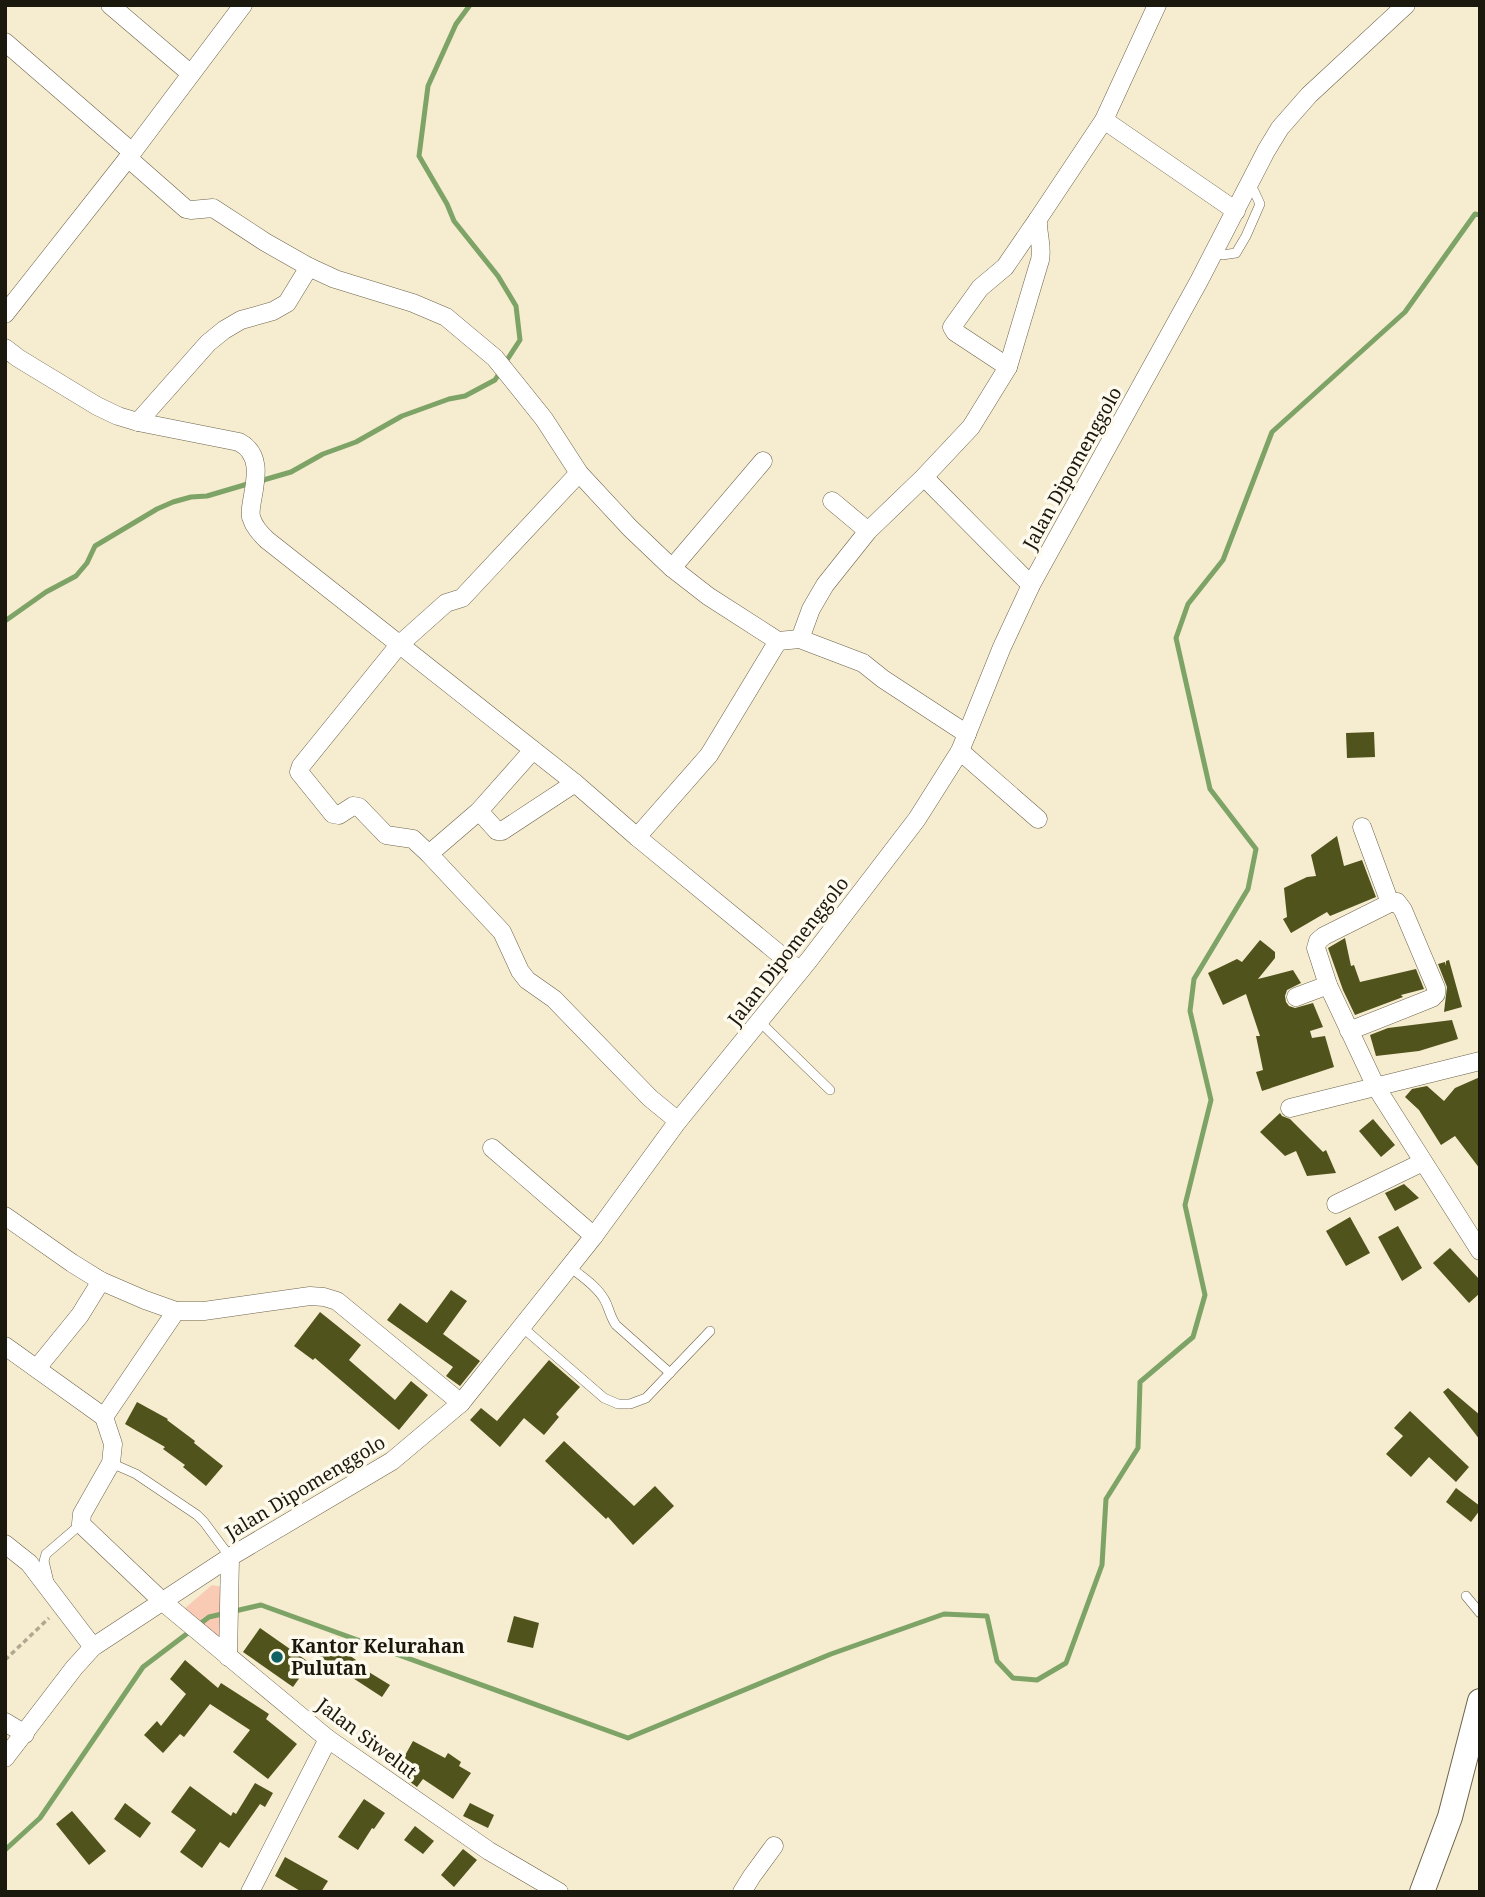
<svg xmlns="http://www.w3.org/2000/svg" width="1485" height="1897" font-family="'Noto Serif',serif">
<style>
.green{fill:#facbb4}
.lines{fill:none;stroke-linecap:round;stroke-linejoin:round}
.stream{stroke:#7da466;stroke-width:5}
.building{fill:#50531b}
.service-casing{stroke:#6c634a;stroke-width:10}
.minor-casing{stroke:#6c634a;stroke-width:19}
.secondary-casing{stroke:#6c634a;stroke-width:26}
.path{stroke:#b0a891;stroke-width:3.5;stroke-dasharray:5 3.5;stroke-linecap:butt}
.service{stroke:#fff;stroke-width:9}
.minor{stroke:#fff;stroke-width:18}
.secondary{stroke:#fff;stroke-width:24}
.poi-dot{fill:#106165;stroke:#fefaee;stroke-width:2.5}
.labels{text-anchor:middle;stroke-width:7;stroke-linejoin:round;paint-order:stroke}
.street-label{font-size:19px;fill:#1b180d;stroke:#fefaee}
.poi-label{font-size:19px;font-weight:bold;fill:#1b180d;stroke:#fefaee;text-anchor:start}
</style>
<rect width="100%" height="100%" fill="#f6ecd0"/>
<path class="green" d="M212 1585 222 1587V1642L184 1609Z"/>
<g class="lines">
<g class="stream">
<path d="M470 5 456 24 428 86 419 156 447 204 454 221 498 276 516 306 520 340 505 363"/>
<path d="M260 481 291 472 323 454 356 442 402 416 449 399 465 396 495 380 500 372"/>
<path d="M5 621 46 592 76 576 87 563 95 546 157 509 173 502 191 497 207 496 251 483"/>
<path d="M5 1850 40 1818 143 1667 209 1617 261 1605 628 1738 831 1654 944 1614 987 1616 997 1661 1013 1678 1037 1680 1066 1663 1102 1565 1106 1499 1138 1448 1140 1382 1193 1337 1205 1295 1185 1205 1211 1100 1190 1011 1194 979 1248 889 1256 849 1210 789 1176 638 1188 604 1223 560 1272 432 1405 312 1475 214 1480 215"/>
</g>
</g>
<g class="building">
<path d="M1374 732 1375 757 1347 758 1346 733Z"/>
<path d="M1337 836 1344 866 1362 860 1376 897 1330 916 1327 912 1291 933 1283 919 1287 917 1284 888 1307 877 1316 876 1311 855Z"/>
<path d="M1345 938 1351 966 1354 965 1360 982 1416 969 1424 989 1401 995 1403 997 1355 1015 1343 990 1328 948Z"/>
<path d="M1260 940 1275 952V958L1258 979 1293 970 1301 983 1287 990 1285 996 1286 1002 1289 1006 1295 1008 1313 1003 1323 1027 1310 1031 1312 1038 1325 1036 1334 1067 1262 1091 1256 1072 1263 1070 1256 1036H1260L1246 994 1223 1005 1208 973 1237 959 1242 962Z"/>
<path d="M1449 960 1462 1007 1444 1012 1447 987 1438 964 1445 962 1446 966V961Z"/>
<path d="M1452 1020 1458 1039 1419 1051 1376 1056 1370 1035 1388 1028Z"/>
<path d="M1480 1077V1169L1455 1136 1441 1145 1419 1110 1405 1097 1412 1089 1427 1086 1444 1101 1455 1088Z"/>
<path d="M1280 1113 1282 1116 1290 1119 1323 1152 1326 1150 1336 1173 1307 1176 1296 1151 1285 1156 1260 1132Z"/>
<path d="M1373 1119 1395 1145 1381 1157 1359 1131Z"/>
<path d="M1404 1184 1419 1198 1395 1211 1385 1193Z"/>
<path d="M1350 1217 1370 1253 1346 1266 1326 1231Z"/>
<path d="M1398 1226 1422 1268 1402 1281 1378 1237Z"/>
<path d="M1450 1248 1480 1280V1293L1469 1303 1433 1263Z"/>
<path d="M451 1290 467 1301 443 1334 480 1361 460 1386 446 1376 453 1367 387 1320 400 1303 427 1323Z"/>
<path d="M320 1312 361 1345 349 1360 395 1400 411 1381 428 1395 399 1430 315 1358 313 1360 294 1346Z"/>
<path d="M549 1360 580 1387 556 1414 559 1417 544 1435 524 1418 500 1447 470 1420 481 1408 497 1421Z"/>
<path d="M1448 1388 1480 1415V1440L1443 1392Z"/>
<path d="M137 1402 168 1419 167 1420 195 1441 194 1443 223 1466 206 1486 183 1467 185 1465 163 1449 165 1447 125 1424Z"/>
<path d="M1410 1411 1469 1467 1456 1482 1429 1457 1411 1477 1386 1454 1403 1436 1394 1428Z"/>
<path d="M564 1441 634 1506 655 1486 674 1506 633 1545 608 1517 606 1519 545 1461Z"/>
<path d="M1456 1488 1480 1506V1510L1471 1522 1446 1502Z"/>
<path d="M514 1616 539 1623 533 1648 507 1642Z"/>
<path d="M260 1628 310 1663 293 1687 243 1652Z"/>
<path d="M329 1641 356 1660 354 1663 390 1685 382 1697 319 1656Z"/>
<path d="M185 1660 218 1688 221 1683 269 1714 266 1719 297 1744 268 1779 233 1752 250 1730 210 1704 184 1737 180 1734 163 1753 144 1735 157 1721 161 1726 186 1694 170 1679Z"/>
<path d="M413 1741 445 1758 448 1753 461 1762 459 1766 471 1773 453 1799 423 1779 417 1787 405 1778 415 1765 403 1759Z"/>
<path d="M255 1783 273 1793 265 1807 260 1804 229 1848 220 1842 202 1868 180 1852 196 1830 171 1812 190 1786 231 1816 233 1812 236 1814Z"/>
<path d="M364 1799 385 1813 374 1829 372 1828 358 1850 338 1837Z"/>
<path d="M125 1803 151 1823 140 1838 114 1819Z"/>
<path d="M470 1803 494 1815 488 1828 463 1816Z"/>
<path d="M72 1811 106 1851 89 1865 56 1824Z"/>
<path d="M415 1826 434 1841 423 1854 404 1840Z"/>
<path d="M463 1849 477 1860 454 1887 441 1875Z"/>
<path d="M285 1857 328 1881 321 1892H302L275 1876Z"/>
</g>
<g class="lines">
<g class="service-casing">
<g id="service">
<path d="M1214 251 1222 255 1236 253 1246 236 1260 204 1254 191 1248 186"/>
<path d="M759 1021 830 1090"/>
<path d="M570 1267C581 1276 597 1286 604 1299 609 1307 610 1317 616 1325L670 1373"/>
<path d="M522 1327 604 1398 618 1404H630L646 1398 710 1331"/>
<path d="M111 1463 136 1474 197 1515 204 1522 230 1557"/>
<path d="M49 1582 44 1561 46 1554 81 1524"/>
<path d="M1466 1596 1480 1613"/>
</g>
</g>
<g class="minor-casing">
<g id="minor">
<path d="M110 5 191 74"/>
<path d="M5 42 132 152"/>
<path d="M1104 120 1236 211"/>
<path d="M128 158 186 209 191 210 213 208 265 242 309 267 335 279 413 303 446 317 495 358 544 419 579 473 630 528 672 568 708 596 778 641 800 639 863 663 883 679 967 734"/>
<path d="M5 314 128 158 243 5"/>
<path d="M5 348 18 358 97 406 118 416 138 422 239 442C262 454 256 479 252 501 251 507 250 512 251 517 254 527 260 533 267 540L575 783 637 837 800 971"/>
<path d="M1008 367 955 332 952 327 980 288 1005 267 1038 219"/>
<path d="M138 422 208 343 224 330 241 320 273 311 287 303 309 267"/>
<path d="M579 473 462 598 446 603 399 645 301 766 299 772 333 814 339 815 353 806 359 807 386 835 413 839 429 854 502 932 520 971 527 980 554 999 650 1098 678 1121"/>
<path d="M924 477 1031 585"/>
<path d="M832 501 868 531"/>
<path d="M672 568 763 461"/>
<path d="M800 639 811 609 825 585 868 531 924 477 971 427 1008 367 1040 260C1043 246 1037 233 1038 219L1104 120 1157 5"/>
<path d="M960 751 1038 819"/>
<path d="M479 811 497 831H502L575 783"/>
<path d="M1362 827 1390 903"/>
<path d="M637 837 709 755 778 641"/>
<path d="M429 854 479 811 533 750"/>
<path d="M1296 997 1328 985"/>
<path d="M1349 1031 1432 998 1436 994V988L1403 910 1397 902 1390 903 1324 936 1318 941 1316 948 1328 985 1376 1087 1480 1251"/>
<path d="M1290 1108 1480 1061"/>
<path d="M492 1148 594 1236"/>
<path d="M1336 1204 1423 1162"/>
<path d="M5 1216 72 1263 101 1281 145 1300 176 1311H204L310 1296 324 1297 337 1301 461 1403"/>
<path d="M176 1311 104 1417 113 1444 111 1463 82 1514 81 1524 163 1602 328 1739 489 1851 559 1892"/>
<path d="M5 1346 104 1417"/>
<path d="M37 1368 80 1315 101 1281"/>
<path d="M5 1544 29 1563 93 1647"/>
<path d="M228 1657 230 1557"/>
<path d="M5 1722 25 1734"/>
<path d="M5 1758 74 1668 93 1647 230 1557 392 1461 461 1403 594 1236 678 1121 809 960 917 819 960 751 1002 647 1031 585 1199 281 1266 151 1280 128 1309 95 1406 5"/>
<path d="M250 1892 328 1739"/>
<path d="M742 1892 752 1876 774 1846"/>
</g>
</g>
<g class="secondary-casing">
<path id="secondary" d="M1422 1892 1450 1817 1480 1701"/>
</g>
<path class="path" d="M5 1660 49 1618"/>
<use href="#service" class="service"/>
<use href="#minor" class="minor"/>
<use href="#secondary" class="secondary"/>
</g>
<circle class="poi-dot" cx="277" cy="1657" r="7"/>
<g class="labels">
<g class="street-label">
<text transform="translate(1072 468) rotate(-61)" y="7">Jalan Dipomenggolo</text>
<text transform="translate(788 951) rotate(-52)" y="7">Jalan Dipomenggolo</text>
<text transform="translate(305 1487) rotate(-31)" y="7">Jalan Dipomenggolo</text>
<text transform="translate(367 1738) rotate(37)" y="7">Jalan Siwelut</text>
</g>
<g class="poi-label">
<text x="291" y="1653">Kantor Kelurahan<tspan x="291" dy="22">Pulutan</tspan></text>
</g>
</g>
<rect width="1485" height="1897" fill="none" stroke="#1b180d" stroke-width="14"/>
</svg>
